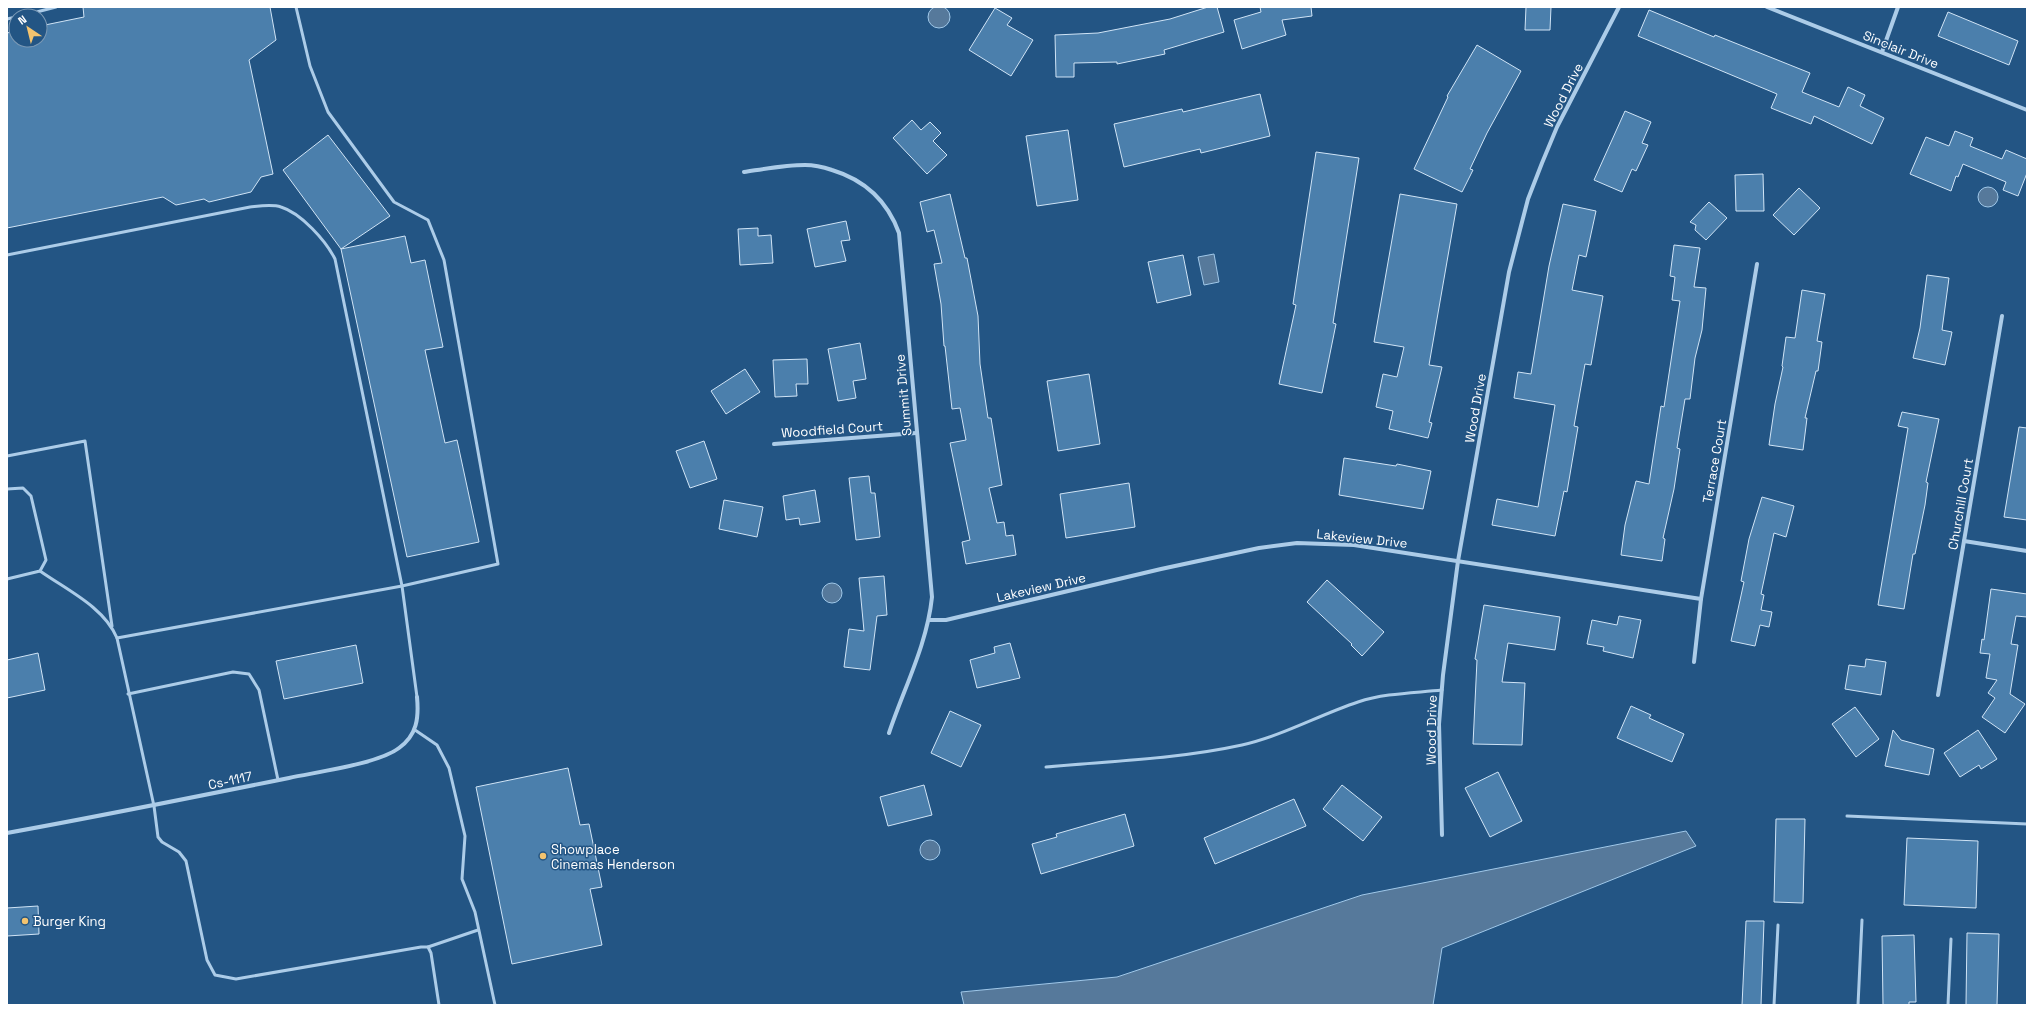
<svg xmlns="http://www.w3.org/2000/svg" width="2034" height="1012" font-family="'Space Grotesk',sans-serif">
<style>
.water{fill:#56799b;stroke:#a0c8e9}
.building{fill:#4b7fac;stroke:#d0e4f6}
.lines{fill:none;stroke-linecap:round;stroke-linejoin:round}
.lane{stroke:#accce8;stroke-width:3}
.street{stroke:#accce8;stroke-width:4}
.poi-dot{fill:#f3c36f;stroke:#235584;stroke-width:1.5}
.labels{text-anchor:middle;stroke-width:3;stroke-linejoin:round;paint-order:stroke}
.street-label{font-size:13px;fill:#fff;stroke:#235584}
.poi-label{font-size:13px;fill:#fff;stroke:#235584;text-anchor:start}
</style>
<rect width="100%" height="100%" fill="#235584"/>
<g class="water">
<circle cx="939" cy="17" r="11"/>
<circle cx="1988" cy="197" r="10"/>
<path d="M1214 254 1219 282 1204 285 1198 257Z"/>
<circle cx="832" cy="593" r="10"/>
<path d="M1686 831 1696 846 1442 948 1433 1005H964L961 992 1117 977 1362 895Z"/>
<circle cx="930" cy="850" r="10"/>
</g>
<g class="building">
<path d="M83 7H270L276 40 249 60 273 174 261 177 251 192 209 202 204 199 176 205 163 197 7 228V33L16 31V40H40V26L84 17Z"/>
<path d="M1208 7H1217L1224 32 1164 50 1165 54 1117 64V62L1074 63V77H1056L1055 35 1098 33 1170 19Z"/>
<path d="M1260 7H1311L1312 16 1282 20 1286 35 1242 49 1234 20 1261 12Z"/>
<path d="M1526 7H1551L1550 30H1525Z"/>
<path d="M995 8 1012 18 1007 25 1033 40 1011 76 969 50Z"/>
<path d="M1649 10 1714 37 1715 35 1810 73 1802 92 1839 107 1848 87 1865 95 1860 106 1884 118 1872 144 1814 116 1811 124 1771 108 1777 94 1638 36Z"/>
<path d="M1948 12 2018 41 2009 65 1938 36Z"/>
<path d="M1477 45 1521 71 1487 133 1470 169 1473 170 1462 192 1414 169 1448 97 1447 96Z"/>
<path d="M1260 94 1270 136 1201 153 1200 149 1124 167 1114 124 1182 109 1183 112Z"/>
<path d="M1625 111 1651 122 1642 143 1648 145 1636 171 1632 169 1622 192 1594 180Z"/>
<path d="M912 120 921 130 930 122 941 133 933 141 947 155 927 174 893 138Z"/>
<path d="M1068 130 1078 200 1037 206 1026 136Z"/>
<path d="M1955 131 1973 138 1970 146 2002 159 2006 150 2027 159V173L2018 196 2003 190 2006 182 1963 164 1958 177 1956 176 1951 191 1910 174 1926 137 1949 146Z"/>
<path d="M328 135 390 216 341 249 283 170Z"/>
<path d="M1316 152 1359 158 1333 323 1336 324 1322 393 1279 384 1296 305 1293 304Z"/>
<path d="M1763 174 1764 211H1736L1735 175Z"/>
<path d="M1799 188 1820 208 1794 235 1773 215Z"/>
<path d="M950 194 965 258H967L978 316 980 364 988 418H991L1002 485 989 488 997 523 1004 522 1006 536 1013 535 1016 555 966 564 962 542 970 540 950 443 966 440 960 408 952 409 945 346H944L941 304 934 264 942 263 934 230 927 232 920 202Z"/>
<path d="M1400 194 1457 204 1429 365 1442 367 1429 422 1432 423 1428 438 1389 429 1393 411 1376 407 1383 374 1397 377 1404 347 1374 342Z"/>
<path d="M1709 202 1727 218 1706 240 1695 230 1696 225 1690 222Z"/>
<path d="M1563 204 1596 211 1586 257 1579 255 1572 290 1603 296 1591 365 1585 364 1574 426 1578 427 1567 492 1564 491 1555 536 1492 525 1497 499 1538 507 1555 405 1514 398 1518 372 1531 374 1549 266Z"/>
<path d="M846 221 850 240 841 241 846 261 815 267 807 229Z"/>
<path d="M758 228V236L771 235 773 263 740 265 738 229Z"/>
<path d="M405 236 411 263 425 260 443 347 425 350 445 443 457 440 479 542 407 557 341 249Z"/>
<path d="M1674 245 1700 248 1694 287 1706 288 1702 330 1695 358 1690 399H1685L1677 448 1680 449 1674 489 1663 538 1665 539 1662 561 1621 555 1625 525 1636 481 1649 484 1661 406 1664 407 1680 301 1672 300 1675 277 1670 276Z"/>
<path d="M1183 255 1191 295 1157 303 1148 262Z"/>
<path d="M1927 275 1949 278 1942 330 1952 332 1945 365 1913 358 1920 328Z"/>
<path d="M1802 290 1825 294 1817 341 1822 342 1818 371H1816L1805 418H1807L1803 450 1769 445 1775 404 1783 367 1782 366 1786 337 1795 338Z"/>
<path d="M860 343 866 379 853 381 856 398 838 401 828 349Z"/>
<path d="M807 359 808 384H796L797 396 775 397 773 360Z"/>
<path d="M745 369 760 392 726 414 711 391Z"/>
<path d="M1089 374 1100 444 1058 451 1047 381Z"/>
<path d="M1902 412 1939 419 1926 482 1928 483 1925 505 1915 554H1913L1904 609 1878 605 1908 428 1898 426Z"/>
<path d="M2019 427 2027 428V520L2004 517Z"/>
<path d="M704 441 717 479 690 488 676 451Z"/>
<path d="M1344 458 1396 466 1397 464 1431 471 1423 509 1339 495Z"/>
<path d="M869 476 871 493H875L880 537 856 540 849 478Z"/>
<path d="M1129 483 1135 527 1066 538 1060 494Z"/>
<path d="M815 490 820 522 800 525 799 518 786 520 783 496Z"/>
<path d="M1762 497 1794 506 1786 537 1774 533 1761 594 1764 595 1761 610 1772 612 1769 627 1760 625 1755 646 1731 641 1744 582 1741 581 1749 539Z"/>
<path d="M724 500 763 507 757 537 719 529Z"/>
<path d="M884 576 887 615 877 616 870 670 844 667 849 629 864 631 859 578Z"/>
<path d="M1327 580 1384 632 1362 656 1351 645 1352 644 1307 602Z"/>
<path d="M1991 589 2027 594V617L2016 616 2011 644 2018 645 2010 694 2025 704 2005 733 1982 717 1995 698 1988 693 1997 680 1986 678 1990 654 1980 653 1982 639 1984 640Z"/>
<path d="M1484 605 1560 617 1555 650 1508 643 1502 682 1525 683 1522 745 1473 744 1477 660 1475 659Z"/>
<path d="M1619 616 1641 620 1633 658 1603 651 1604 647 1587 644 1592 620 1617 625Z"/>
<path d="M1010 643 1020 678 977 688 970 660 995 653 994 647Z"/>
<path d="M356 645 363 683 284 699 276 661Z"/>
<path d="M38 653 45 690 7 698V660Z"/>
<path d="M1866 659 1886 662 1881 695 1845 689 1849 665 1865 667Z"/>
<path d="M1631 706 1651 715 1649 718 1684 734 1672 762 1617 738Z"/>
<path d="M1855 707 1879 739 1856 757 1832 724Z"/>
<path d="M950 711 981 725 961 767 931 753Z"/>
<path d="M1893 730 1901 740 1934 749 1929 775 1885 766Z"/>
<path d="M1978 730 1997 759 1981 769 1979 765 1960 777 1944 753Z"/>
<path d="M568 768 580 825 589 824 602 887 590 889 602 945 512 964 476 787Z"/>
<path d="M1498 772 1522 821 1490 837 1465 788Z"/>
<path d="M924 785 932 815 888 826 880 797Z"/>
<path d="M1342 785 1382 817 1363 841 1323 809Z"/>
<path d="M1294 799 1306 826 1215 864 1204 838Z"/>
<path d="M1125 814 1134 846 1041 874 1032 844 1057 837 1056 834Z"/>
<path d="M1776 819H1805L1803 903 1774 902Z"/>
<path d="M1907 838 1978 841 1976 908 1904 905Z"/>
<path d="M38 906 39 934 7 936V908Z"/>
<path d="M1746 921H1764L1761 1005H1742Z"/>
<path d="M1967 933 1999 934 1997 1005H1966Z"/>
<path d="M1914 935 1916 1002H1909V1005H1883L1882 936Z"/>
</g>
<g class="lines">
<g class="lane">
<path d="M21 16 56 7"/>
<path d="M7 19 16 17"/>
<path d="M7 255 250 207C260 206 272 204 281 207 301 213 326 241 335 259L402 586 417 697"/>
<path d="M7 456 85 441 112 626"/>
<path d="M7 489 23 488 31 496 46 560 40 571 7 579"/>
<path d="M40 571C67 590 104 607 117 638L154 806 158 837 162 842 179 852 186 861 207 960 215 975 236 979 421 947H428L431 953 439 1005"/>
<path d="M117 638 402 586 498 564 444 260 428 220 394 202 328 112 310 66 296 7"/>
<path d="M128 694 233 672 249 674 259 690 278 780"/>
<path d="M415 730 437 745 449 768 465 836 462 879 475 912 495 1005"/>
<path d="M1046 767C1111 761 1178 759 1242 745 1282 736 1319 715 1358 702 1385 693 1414 693 1442 690"/>
<path d="M1847 816 2027 824"/>
<path d="M428 947 478 930"/>
<path d="M1774 1005 1778 925"/>
<path d="M1858 1005 1862 920"/>
<path d="M1948 1005 1951 939"/>
</g>
<g class="street">
<path d="M1767 7 2027 110"/>
<path d="M1882 52 1898 7"/>
<path d="M744 172C764 169 785 165 805 165 815 165 823 167 832 170 865 180 887 200 899 233L932 597C927 645 904 688 889 733"/>
<path d="M774 444 916 433"/>
<path d="M1964 541 2027 551"/>
<path d="M930 620H946L1161 569 1259 548 1297 543 1354 545 1701 599"/>
<path d="M1694 662 1701 599 1757 264"/>
<path d="M1938 695 2002 316"/>
<path d="M7 833C101 816 195 797 289 778 316 772 378 764 399 748 417 735 419 718 417 697"/>
<path d="M1442 835 1439 724 1443 675 1458 561 1509 272 1528 199 1542 163 1557 127 1619 7"/>
</g>
</g>
<g class="poi-dot">
<circle cx="543" cy="856" r="4"/>
<circle cx="25" cy="921" r="4"/>
</g>
<g class="labels">
<g class="street-label">
<text transform="translate(1901 49) rotate(22)" y="5">Sinclair Drive</text>
<text transform="translate(1563 95) rotate(-63)" y="5">Wood Drive</text>
<text transform="translate(903 395) rotate(-95)" y="5">Summit Drive</text>
<text transform="translate(1475 408) rotate(-80)" y="5">Wood Drive</text>
<text transform="translate(832 429) rotate(-4)" y="5">Woodfield Court</text>
<text transform="translate(1714 461) rotate(-80)" y="5">Terrace Court</text>
<text transform="translate(1960 504) rotate(-80)" y="5">Churchill Court</text>
<text transform="translate(1362 538) rotate(6)" y="5">Lakeview Drive</text>
<text transform="translate(1041 587) rotate(-13)" y="5">Lakeview Drive</text>
<text transform="translate(1431 730) rotate(-89)" y="5">Wood Drive</text>
<text transform="translate(230 780) rotate(-12)" y="5">Cs-1117</text>
</g>
<g class="poi-label">
<text x="551" y="854">Showplace<tspan x="551" dy="15">Cinemas Henderson</tspan></text>
<text x="33" y="926">Burger King</text>
</g>
</g>
<rect width="2034" height="1012" fill="none" stroke="#ffffff" stroke-width="16"/>
<g transform="translate(28 28) rotate(325)"><circle r="19" fill="#235584" stroke="#7b99b5"/>
<path d="M0-3L7 15L0 10L-7 15Z" fill="#f3c36f"/>
<text y="-6" font-size="11" font-weight="bold" text-anchor="middle" fill="#ffffff">N</text>
</g>
</svg>
